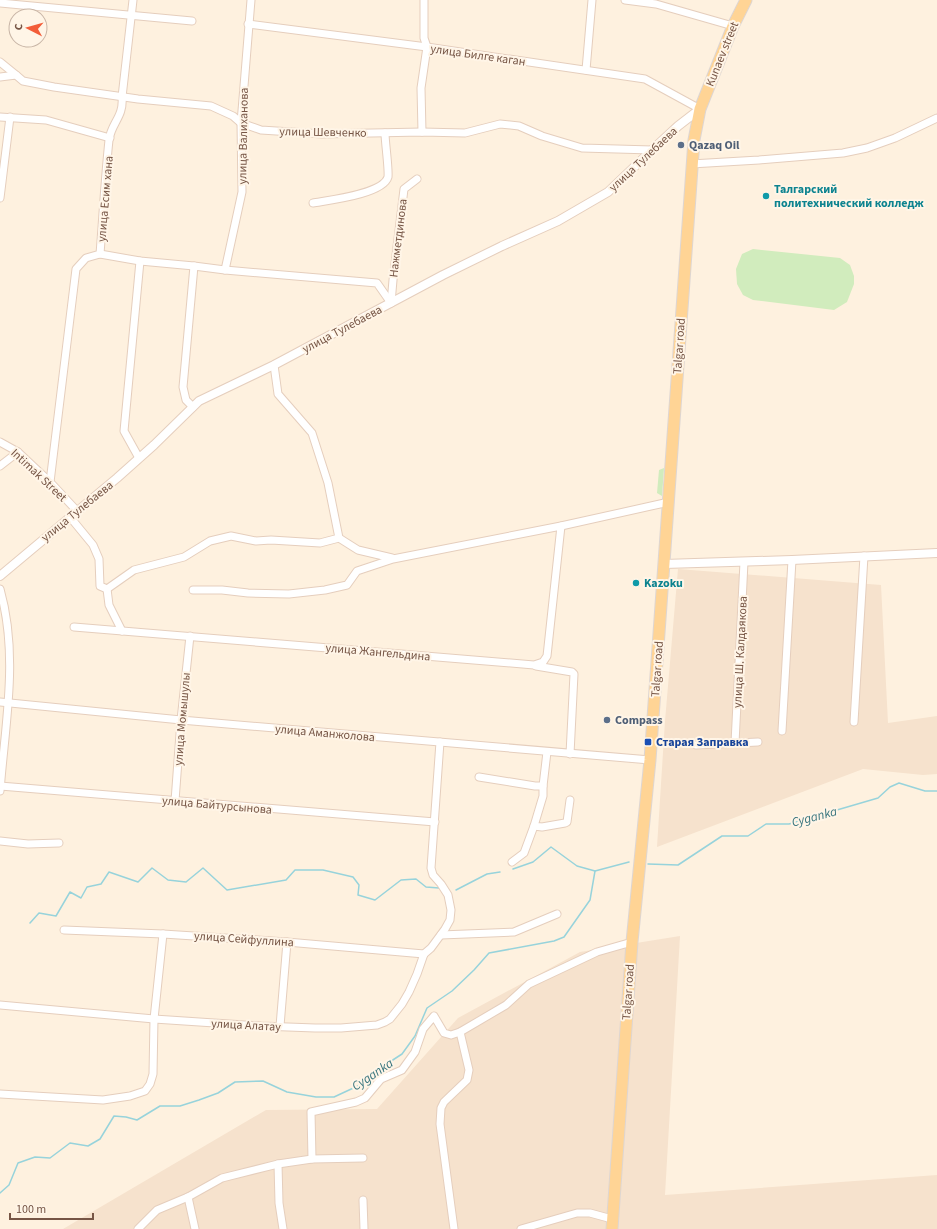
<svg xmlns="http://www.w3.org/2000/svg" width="937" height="1229" font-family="'Source Sans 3',sans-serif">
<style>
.residential{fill:#f6e2cd}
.green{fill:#d1ecbd}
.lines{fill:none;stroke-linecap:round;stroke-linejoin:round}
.stream{stroke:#97d3db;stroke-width:1.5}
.minor-casing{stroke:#e5cebd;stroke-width:9}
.tertiary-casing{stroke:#e5cebd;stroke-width:10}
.primary-casing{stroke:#ded6d2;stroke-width:13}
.minor{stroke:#fff;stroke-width:7}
.tertiary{stroke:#fff;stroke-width:8}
.primary{stroke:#ffd495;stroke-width:11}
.service-dot{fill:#5c6f8a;stroke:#fff5e7;stroke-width:1.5}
.culture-dot{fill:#0f9aa8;stroke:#fff5e7;stroke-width:1.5}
.transit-dot{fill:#1a4fb4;stroke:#fff5e7;stroke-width:1.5}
.labels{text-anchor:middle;stroke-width:4;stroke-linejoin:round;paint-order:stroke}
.street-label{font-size:12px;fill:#765545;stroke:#fff5e7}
.service-label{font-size:12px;font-weight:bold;fill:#4e5e75;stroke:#fff5e7;text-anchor:start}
.culture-label{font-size:12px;font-weight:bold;fill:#0d838f;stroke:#fff5e7;text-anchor:start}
.transit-label{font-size:12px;font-weight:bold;fill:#164399;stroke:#fff5e7;text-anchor:start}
.water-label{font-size:13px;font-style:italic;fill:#37747d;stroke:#fff5e7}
</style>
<rect width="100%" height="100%" fill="#fef1df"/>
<g class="residential">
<path d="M678 569 881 585 888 723 937 716V774L923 775 863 769 657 847 665 721Z"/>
<path d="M680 936 665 1195 937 1175V1229H63L266 1110 377 1109 458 1018 580 952Z"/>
</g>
<g class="green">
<path d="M753 249 840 258 850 265 854 276V284L847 302 834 310 753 300 743 295 737 284 736 269 742 254Z"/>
<path d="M664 468 662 496 657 493 659 470Z"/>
</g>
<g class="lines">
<g class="stream">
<path d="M648 864 678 865 722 836H748L766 824H789L878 798 890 787 899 783 925 791H937"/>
<path d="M513 869 533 862 551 847 577 866 595 871"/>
<path d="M456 890 487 874 500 872"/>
<path d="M30 923 39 913 56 916 70 892 81 898 87 887 101 884 109 872 138 882 152 868 168 880 186 882 203 868 227 890 286 880 295 870H323L353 877 359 885 358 895 375 900 401 880 416 879 426 887 439 888"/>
<path d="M0 1193 9 1185 18 1163 35 1157 50 1158 70 1143 88 1146 100 1139 114 1116 126 1117 137 1120 160 1106H180L199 1100 218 1093 235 1082 263 1081 287 1092 316 1097H334L362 1084 379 1069 402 1054 415 1036 427 1008 452 991 474 970 489 953 554 941 564 937 590 900 595 871 629 862"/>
</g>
<g class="minor-casing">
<g id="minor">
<path d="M625 0 656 4 733 26"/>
<path d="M0 3 192 21"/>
<path d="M248 24 427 47 645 79 700 109"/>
<path d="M0 62 16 75"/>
<path d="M586 70 592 0"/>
<path d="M0 77 16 75 23 81 54 87 138 99 211 106 233 116 241 123 261 130 322 134 422 132 465 133 500 124 519 126 542 136 582 148 652 150"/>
<path d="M0 117 46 120 110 138"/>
<path d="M422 132 421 88 427 47 424 38V0"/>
<path d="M691 164 759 160 843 153 867 148 895 138 937 118"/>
<path d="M0 198 10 117"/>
<path d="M313 203C330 200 383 194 388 177 389 169 385 142 385 133"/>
<path d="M100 254 140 261 194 266 225 270 377 283 391 303"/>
<path d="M225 270 242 192 241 123 251 0"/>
<path d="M391 303 393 280 404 189 417 179"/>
<path d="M193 407 186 400 183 387 194 266"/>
<path d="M0 442 18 452 50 482 77 511"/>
<path d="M139 458 124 431 140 261"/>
<path d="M0 466 18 452"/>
<path d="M50 482 76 269 86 258 100 254C103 216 105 178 109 140 111 123 124 117 122 97L133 0"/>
<path d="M70 517 93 545 99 559 100 586 107 589 134 570 184 557 210 541 231 536 256 541 271 540 320 543 339 538 328 483 312 433 278 394 274 365"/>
<path d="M339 538 358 550 392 558"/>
<path d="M0 589C19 656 5 724 0 791"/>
<path d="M107 589 109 605 122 631"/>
<path d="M193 590H222L248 593 289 594 325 590 347 585 357 571 393 559 561 526 669 502"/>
<path d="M74 627 534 665 543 662 547 656 561 526"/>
<path d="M536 666 572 672 574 674 570 754"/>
<path d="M0 702 181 720 650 760"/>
<path d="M854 722 864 556"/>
<path d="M782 731 792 560"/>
<path d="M735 743 744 562"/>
<path d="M696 745 758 742"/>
<path d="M479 777 535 786H543L547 752"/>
<path d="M0 786 435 822"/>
<path d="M543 786V796L534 826 542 827 565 823 567 822 570 800"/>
<path d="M175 801 181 720 190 636"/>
<path d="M0 841 28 844 59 843"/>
<path d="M512 862 524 853 534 826"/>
<path d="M64 930 163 934 287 942 424 954"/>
<path d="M441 935 514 932 557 914"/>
<path d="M0 1005 154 1019 261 1026 315 1028H341L377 1025 385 1022 390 1019 402 1004 409 992 417 974 424 954 431 948 445 929 450 920 451 910 448 895 441 884 433 875 431 868 440 742"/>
<path d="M280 1026 287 942"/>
<path d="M0 1094 103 1100 130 1096 145 1091 150 1084 153 1074 154 1019 163 934"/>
<path d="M312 1159 311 1112 356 1102 365 1098 381 1079 402 1070 415 1052 423 1029 434 1016 444 1033 451 1035 460 1032"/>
<path d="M278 1164 279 1203 283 1229"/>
<path d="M188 1197 195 1229"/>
<path d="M363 1200 364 1229"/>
<path d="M138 1229 157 1210 188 1197 222 1178 278 1164 312 1159 363 1158"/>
<path d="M454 1229 440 1124 441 1108 444 1102 467 1080 469 1070 460 1032 506 1005 529 984 597 952 632 942"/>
<path d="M521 1229 577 1213H590L612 1219"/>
</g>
</g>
<g class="tertiary-casing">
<g id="tertiary">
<path d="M664 564 792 560 937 553"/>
<path d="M0 576 117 478 154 445 199 401 274 365 443 275 502 246 558 221 608 192 652 150 678 126 700 109"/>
</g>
</g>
<g class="primary-casing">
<path id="primary" d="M612 1229 632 942 650 760 694 140 700 109 733 26 746 0"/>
</g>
<use href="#minor" class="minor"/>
<use href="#tertiary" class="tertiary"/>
<use href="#primary" class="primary"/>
</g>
<g class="service-dot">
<circle cx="681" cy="145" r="4"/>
<circle cx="607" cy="720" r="4"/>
</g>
<g class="culture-dot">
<circle cx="766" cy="196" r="4"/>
<circle cx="636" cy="583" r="4"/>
</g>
<rect class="transit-dot" x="644" y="738" width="8" height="8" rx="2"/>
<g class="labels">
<g class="street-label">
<text transform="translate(722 54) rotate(-68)" y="4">Kunaev street</text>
<text transform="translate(478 55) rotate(8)" y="4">улица Билге каган</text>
<text transform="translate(323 132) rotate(1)" y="4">улица Шевченко</text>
<text transform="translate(243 136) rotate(-89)" y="4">улица Валиханова</text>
<text transform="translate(643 159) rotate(-43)" y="4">улица Тулебаева</text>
<text transform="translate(105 199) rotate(-85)" y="4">улица Есим хана</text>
<text transform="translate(398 238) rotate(-83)" y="4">Нажметдинова</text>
<text transform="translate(342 329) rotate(-28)" y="4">улица Тулебаева</text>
<text transform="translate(679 346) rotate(-86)" y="4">Talgar road</text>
<text transform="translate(39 475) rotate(43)" y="4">Intimak Street</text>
<text transform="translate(77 511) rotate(-39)" y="4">улица Тулебаева</text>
<text transform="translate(378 652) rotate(5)" y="4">улица Жангельдина</text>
<text transform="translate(740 652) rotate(-87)" y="4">улица Ш. Калдаякова</text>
<text transform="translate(657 669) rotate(-86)" y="4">Talgar road</text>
<text transform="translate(182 719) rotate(-85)" y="4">улица Момышулы</text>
<text transform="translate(325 733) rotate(5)" y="4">улица Аманжолова</text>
<text transform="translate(217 805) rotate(5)" y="4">улица Байтурсынова</text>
<text transform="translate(244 939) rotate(4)" y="4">улица Сейфуллина</text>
<text transform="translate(628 992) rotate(-86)" y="4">Talgar road</text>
<text transform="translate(246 1025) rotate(3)" y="4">улица Алатау</text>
</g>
<g class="service-label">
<text x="689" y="149">Qazaq Oil</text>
<text x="615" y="724">Compass</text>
</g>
<g class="culture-label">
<text x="774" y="193">Талгарский<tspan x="774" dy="14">политехнический колледж</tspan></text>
<text x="644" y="587">Kazoku</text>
</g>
<g class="transit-label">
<text x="656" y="746">Старая Заправка</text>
</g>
<g class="water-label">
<text transform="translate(814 816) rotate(-15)" y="5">Cyganka</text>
<text transform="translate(372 1074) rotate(-34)" y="5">Cyganka</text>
</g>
</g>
<g transform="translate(28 28) rotate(276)"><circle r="19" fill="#fff5e7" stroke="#c8b5a6"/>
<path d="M0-3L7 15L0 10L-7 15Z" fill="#f35d39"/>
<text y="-6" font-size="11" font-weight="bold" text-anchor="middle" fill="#765545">С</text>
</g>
<path d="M10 1213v6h83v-6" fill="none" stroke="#765545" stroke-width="2"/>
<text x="16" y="1213" font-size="12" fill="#765545" stroke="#fff5e7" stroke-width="3" paint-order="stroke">100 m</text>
</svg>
